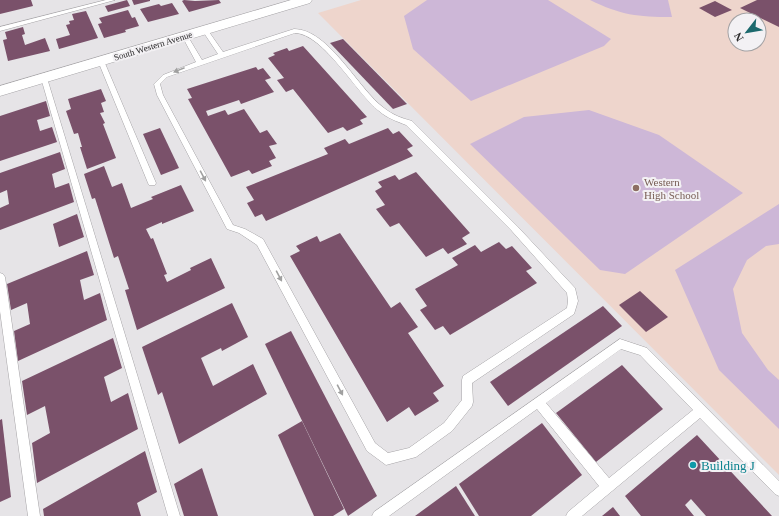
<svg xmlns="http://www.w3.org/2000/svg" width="779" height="516" font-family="'Times New Roman',serif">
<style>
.education{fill:#eed5cc;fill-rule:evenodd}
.green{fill:#cdb7d7}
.building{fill:#7a516a}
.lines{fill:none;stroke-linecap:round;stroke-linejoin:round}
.lane-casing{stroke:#a5a3a6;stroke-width:1}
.secondary-casing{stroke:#a5a3a6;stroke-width:1}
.lane{fill:#fff;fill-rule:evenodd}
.secondary{fill:#fff;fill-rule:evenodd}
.oneway{fill:#a0a0a0}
.education-dot{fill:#8d6e63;stroke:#f3f1f4;stroke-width:1.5}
.culture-dot{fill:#0f9aa8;stroke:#f3f1f4;stroke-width:1.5}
.labels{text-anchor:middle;stroke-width:4;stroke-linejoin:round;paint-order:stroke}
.far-street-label{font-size:9px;fill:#2c2b2c;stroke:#f3f1f4}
.education-label{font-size:11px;fill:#785e54;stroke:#f3f1f4;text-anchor:start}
.near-culture-label{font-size:13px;fill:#0d838f;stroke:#f3f1f4;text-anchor:start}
</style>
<rect width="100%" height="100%" fill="#e6e4e7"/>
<path class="education" d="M361 0H779V475L318 13ZM735 20H759V44H735Z"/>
<g class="green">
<path d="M427 0H548L611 39 604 46 471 101 413 49 404 16Z"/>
<path d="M590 0H668L672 17C637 17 621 15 590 0Z"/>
<path d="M589 110 659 135 743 193 625 274 600 270 470 144 524 117Z"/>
<path d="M779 204V244L766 246 747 260 733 289 742 333 768 370 779 380V429L719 370 675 270Z"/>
</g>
<g class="building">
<path d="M0 0H31L33 6 0 14Z"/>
<path d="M127 0 130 6 108 12 105 6Z"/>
<path d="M132 0H150V1L134 5Z"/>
<path d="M184 0 195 1 219 0 221 3 189 12 182 1Z"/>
<path d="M757 0H779V27L740 8Z"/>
<path d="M715 1 732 10 715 17 699 8Z"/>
<path d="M172 3 179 14 148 22 140 9 159 4 161 6Z"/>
<path d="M128 10 132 18 135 17 139 26 125 30 126 32 104 38 98 24 102 23 99 18Z"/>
<path d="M86 11 98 38 59 49 56 39 70 35 66 25 70 24 69 21 74 20 72 14Z"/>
<path d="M23 27 25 34 22 35 25 45 45 38 50 51 8 61 3 40 7 39 5 32Z"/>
<path d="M343 39 407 104 393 109 330 43Z"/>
<path d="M303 46 367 117 360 120 363 124 347 131 343 127 328 133 293 89 286 92 277 80 284 78 268 58 275 55 273 53 287 48 289 51Z"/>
<path d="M256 67 258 70 263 68 271 78 265 80 274 92 241 104 239 100 206 111 208 116 225 110 228 115 244 109 260 133 267 130 277 144 269 146 276 158 269 161 272 166 252 174 249 170 231 177 188 99 192 98 187 89Z"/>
<path d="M101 89 106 101 101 103 104 112 100 113 105 123 103 124 116 158 87 169 80 147H82L78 133 74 134 66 111 71 109 68 99Z"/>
<path d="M46 101 50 116 37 120 40 131 52 127 57 142 0 161V116Z"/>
<path d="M160 128 179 168 161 175 143 134Z"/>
<path d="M388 128 393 134 399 131 413 146 407 149 413 156 266 221 262 214 255 217 247 203 254 200 246 187 328 154 324 148 345 139 349 144Z"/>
<path d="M60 152 65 169 52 174 55 188 69 183 74 202 0 230V208L9 204 7 190 0 193V173Z"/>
<path d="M104 166 112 187 122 183 131 208 153 199 151 197 181 185 194 211 162 224V222L146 229 151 239 153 238 167 274 164 275 167 282 191 270 190 268 211 258 225 288 137 330 125 290 129 289 118 256 114 258 95 198 92 199 84 174Z"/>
<path d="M416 172 470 233 462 238 467 244 448 254 443 248 426 257 399 223 390 227 376 209 385 205 375 191 382 187 378 182 395 175 399 180Z"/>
<path d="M77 214 84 237 59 247 53 224Z"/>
<path d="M340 233 391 308 400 302 418 327 408 333 444 386 433 393 439 401 415 416 409 407 387 422 290 256 300 251 296 246 317 236 320 242Z"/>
<path d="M499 242 506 249 512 246 532 268 526 271 537 283 450 335 443 326 435 330 420 310 427 306 415 289 458 265 452 258 475 245 481 252Z"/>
<path d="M87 251 94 275 80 280 84 300 100 293 107 320 18 361 14 331 30 324 27 303 11 310 7 284Z"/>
<path d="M640 291 668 317 646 332 619 305Z"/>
<path d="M232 303 248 337 222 351 221 348 201 358 213 386 253 364 267 394 179 444 162 392 158 395 142 347Z"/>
<path d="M603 306 622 326 508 406 490 382Z"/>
<path d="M291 331 377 496 348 516 265 344Z"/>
<path d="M113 338 122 368 104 377 111 402 128 393 138 429 37 483 32 443 50 433 45 406 27 415 22 381Z"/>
<path d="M622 365 663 409 596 462 556 413Z"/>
<path d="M2 419 11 497 0 502V420Z"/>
<path d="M302 421 344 509 333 516H314L278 435Z"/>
<path d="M542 423 582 475 531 516H479L459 484Z"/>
<path d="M697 435 772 516H706L691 499 685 505 694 516H641L625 496Z"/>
<path d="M145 451 157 492 137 503 141 516H44L43 509Z"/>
<path d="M202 468 218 516H184L174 484Z"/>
<path d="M456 486 475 516H415Z"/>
<path d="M613 507 620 516H602Z"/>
</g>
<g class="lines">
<g class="lane-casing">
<g id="lane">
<path d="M106 0H115L0 31V27Z"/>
<path d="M205 28 207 29 223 52 294 29C329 29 358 89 384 108 393 115 401 118 412 121L517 226 575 288 578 301 574 314 472 383 473 402 472 406 452 431 416 457 386 465 367 451 257 245 239 233 227 229 157 95 154 84 163 75 196 62 182 36 183 35H187L202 60 218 54 202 30ZM295 33C323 33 357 94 379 111 387 118 396 121 406 125L511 230 567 293 568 301 567 308 463 376 462 380V400L444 423 409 448 388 453 375 443 263 239 245 229 233 225 163 95 160 84 167 77Z"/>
<path d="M99 60 104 61 156 183 155 185H149L148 183 98 61Z"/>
<path d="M44 76 47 78 180 516H168L41 78Z"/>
<path d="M0 273 3 274 5 277 40 516H28L0 311Z"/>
<path d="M620 339 647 348 779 481V496L775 494 700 418 582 516H566L568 512 599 486 537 409 389 516H372L374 512ZM621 349 640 355 693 410 609 478 546 403Z"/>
</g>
</g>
<g class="secondary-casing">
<path id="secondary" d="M291 0H312L310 3 0 96V86Z"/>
</g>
<use href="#lane" class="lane"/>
<use href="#secondary" class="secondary"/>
</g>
<defs><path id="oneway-solid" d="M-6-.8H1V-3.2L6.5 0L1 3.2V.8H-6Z"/></defs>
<g class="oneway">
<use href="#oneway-solid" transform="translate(179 70) rotate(158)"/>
<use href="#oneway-solid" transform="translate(203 176) rotate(62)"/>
<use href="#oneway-solid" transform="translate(279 276) rotate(62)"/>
<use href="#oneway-solid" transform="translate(340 390) rotate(62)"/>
</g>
<circle class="education-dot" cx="636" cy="188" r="4"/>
<circle class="culture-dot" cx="693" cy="465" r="4"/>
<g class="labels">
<g class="far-street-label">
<text transform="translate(153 46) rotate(-17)" y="3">South Western Avenue</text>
</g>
<g class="education-label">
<text x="644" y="186">Western<tspan x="644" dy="13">High School</tspan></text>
</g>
<g class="near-culture-label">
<text x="701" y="470">Building J</text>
</g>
</g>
<g transform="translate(747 32) rotate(239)"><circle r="19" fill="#f3f1f4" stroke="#a3a2a4"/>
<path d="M0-3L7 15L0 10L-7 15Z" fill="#1c696d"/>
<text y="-6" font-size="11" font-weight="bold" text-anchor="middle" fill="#2c2b2c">N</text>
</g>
</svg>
